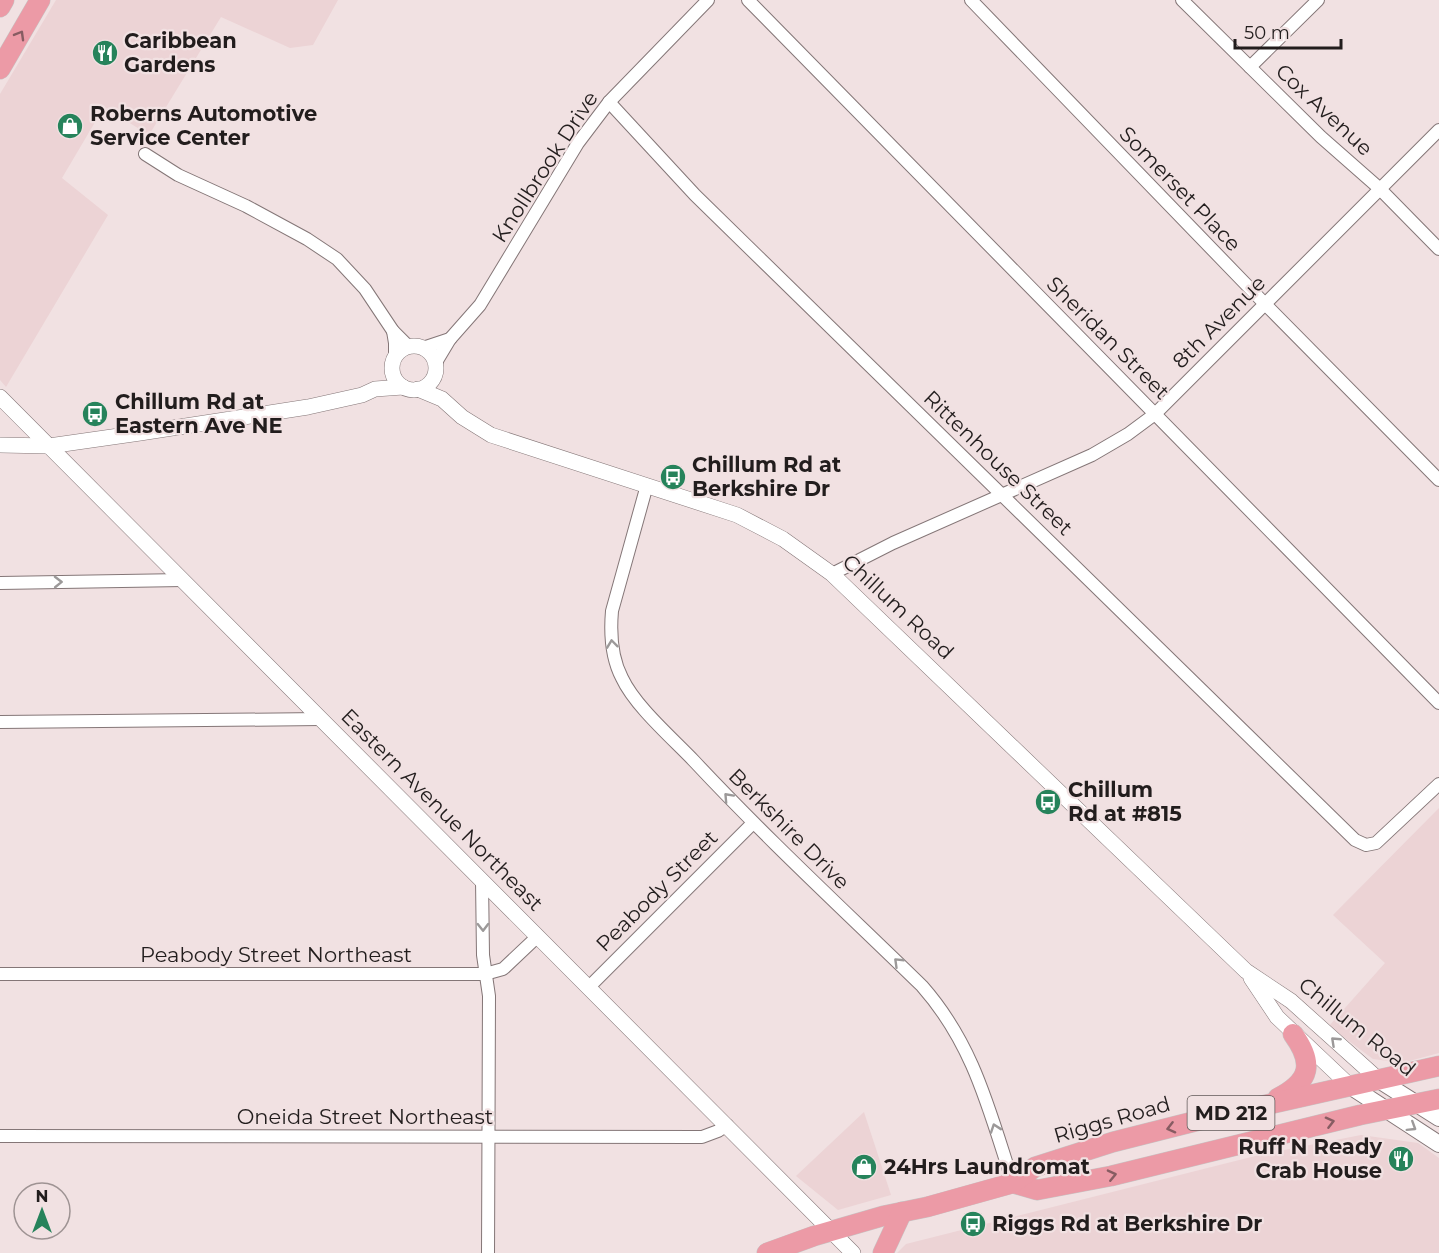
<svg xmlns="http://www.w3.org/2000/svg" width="1439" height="1253" font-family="Montserrat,sans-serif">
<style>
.built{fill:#ecd3d5}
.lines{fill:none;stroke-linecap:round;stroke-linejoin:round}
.minor-casing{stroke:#847677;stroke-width:14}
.tertiary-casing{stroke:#847677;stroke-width:16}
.secondary-casing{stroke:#847677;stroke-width:18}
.primary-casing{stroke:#c6c4c4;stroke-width:21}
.minor{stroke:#fff;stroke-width:12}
.tertiary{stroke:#fff;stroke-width:15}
.secondary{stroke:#fff;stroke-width:16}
.primary{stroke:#ec9aa6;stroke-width:20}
.oneway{stroke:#875c62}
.oneway2{stroke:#9c9999}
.labels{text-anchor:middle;stroke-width:4.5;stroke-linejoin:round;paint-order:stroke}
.shield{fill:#f1e1e2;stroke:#605858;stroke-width:1.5}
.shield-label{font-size:20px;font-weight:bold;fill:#221d1d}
.poi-label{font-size:21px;font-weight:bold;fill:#221d1d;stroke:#f1e1e2;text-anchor:start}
.street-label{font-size:21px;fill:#221d1d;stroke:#f1e1e2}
</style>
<rect width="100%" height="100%" fill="#f1e1e2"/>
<g class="built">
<path d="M56 0H338L313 45 290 48 221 17 149 135 104 107 62 178 108 215 6 387 0 380V94Z"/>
<path d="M1439 808V1053L1402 1063 1373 1059 1329 1026 1385 963 1333 915Z"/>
<path d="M864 1112 891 1195 838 1210 796 1176Z"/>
<path d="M1361 1135 1418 1143 1439 1158V1253H897L906 1244 1263 1154Z"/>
</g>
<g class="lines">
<g class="minor-casing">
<g id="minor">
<path d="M748 0 1439 703"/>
<path d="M971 0 1265 304 1439 480"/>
<path d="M1182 0 1321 137 1379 188 1439 249"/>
<path d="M1250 67 1318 0"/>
<path d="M609 102 695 195 1355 840 1366 845 1376 843 1439 784"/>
<path d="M145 154 178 175 246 206 307 239 337 259 365 289 393 331 409 347"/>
<path d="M393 331 395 343V357"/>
<path d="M423 348 450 339"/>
<path d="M435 364 450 339 480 305 578 143 609 102 708 0"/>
<path d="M647 485 612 611C610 634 611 657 622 678 635 706 672 738 694 761 767 839 845 911 922 986 974 1045 989 1110 1013 1183"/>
<path d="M832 574 893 543 1092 455 1128 434 1155 414 1439 130"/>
<path d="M0 583 183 580"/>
<path d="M0 722 321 719"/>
<path d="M482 880 483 955 489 996 488 1253"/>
<path d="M0 974H485L503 969 538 936"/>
<path d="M589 987 753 823"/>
<path d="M0 1136 702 1137 718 1131 727 1125"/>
</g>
</g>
<g class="tertiary-casing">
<g id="tertiary">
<circle cx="414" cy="368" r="22"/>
<path d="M418 389 442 399 462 417 491 435 737 515 783 539 832 574 1246 971 1291 1001 1379 1080"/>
<path d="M0 397 853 1253"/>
<path d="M0 445 49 446 140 433 308 407 362 395 375 389 403 387"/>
<path d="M1251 978 1277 1017 1350 1086"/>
</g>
</g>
<g class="secondary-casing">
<g id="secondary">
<path d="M1379 1080 1439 1118"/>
<path d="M1350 1086 1439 1144"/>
</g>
</g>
<g class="primary-casing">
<g id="primary">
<path d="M0 7 4 0"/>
<path d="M0 69 40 0"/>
<path d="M1278 1098C1311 1081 1314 1063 1293 1034"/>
<path d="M1013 1183 1037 1190 1111 1176 1360 1115 1439 1099"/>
<path d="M767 1253 814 1236 883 1216 927 1207 1013 1183 1035 1167 1113 1142 1212 1117 1439 1066"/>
<path d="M883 1253 902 1212"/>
</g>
</g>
<use href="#minor" class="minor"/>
<use href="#tertiary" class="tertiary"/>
<use href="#secondary" class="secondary"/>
<use href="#primary" class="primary"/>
</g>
<defs><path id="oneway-chevron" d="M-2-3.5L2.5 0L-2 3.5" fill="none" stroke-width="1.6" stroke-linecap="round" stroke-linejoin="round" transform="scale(1.5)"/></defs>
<g class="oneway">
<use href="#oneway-chevron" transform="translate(20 35) rotate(-60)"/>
<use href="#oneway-chevron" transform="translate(1330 1122) rotate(-14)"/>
<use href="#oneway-chevron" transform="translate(1171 1128) rotate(166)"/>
<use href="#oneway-chevron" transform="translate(1112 1175) rotate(-13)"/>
</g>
<g class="oneway2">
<use href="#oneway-chevron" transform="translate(58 582) rotate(-1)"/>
<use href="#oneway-chevron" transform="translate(612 644) rotate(-97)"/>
<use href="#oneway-chevron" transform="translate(728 797) rotate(-133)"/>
<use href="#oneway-chevron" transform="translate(483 927) rotate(89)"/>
<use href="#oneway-chevron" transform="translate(898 962) rotate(-136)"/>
<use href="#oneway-chevron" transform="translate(1335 1041) rotate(-137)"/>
<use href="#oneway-chevron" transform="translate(1412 1127) rotate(32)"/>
<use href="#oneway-chevron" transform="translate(995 1128) rotate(-109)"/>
</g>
<defs>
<g id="restaurant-disc" transform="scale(1.35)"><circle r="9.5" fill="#26835b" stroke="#f1e1e2"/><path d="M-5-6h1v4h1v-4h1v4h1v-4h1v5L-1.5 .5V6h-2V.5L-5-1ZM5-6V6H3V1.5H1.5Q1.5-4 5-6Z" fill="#fff"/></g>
<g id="shop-disc" transform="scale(1.35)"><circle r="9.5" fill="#26835b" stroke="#f1e1e2"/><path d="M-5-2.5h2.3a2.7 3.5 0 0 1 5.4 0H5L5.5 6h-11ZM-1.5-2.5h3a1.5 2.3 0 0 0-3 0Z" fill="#fff"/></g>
<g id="bus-disc" transform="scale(1.35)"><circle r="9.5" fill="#26835b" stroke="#f1e1e2"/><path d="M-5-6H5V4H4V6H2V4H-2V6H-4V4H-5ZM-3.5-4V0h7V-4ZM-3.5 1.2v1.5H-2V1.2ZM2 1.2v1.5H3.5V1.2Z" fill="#fff"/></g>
</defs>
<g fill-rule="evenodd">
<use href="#restaurant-disc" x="105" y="53"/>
<use href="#shop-disc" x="70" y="126"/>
<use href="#bus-disc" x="95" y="414"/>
<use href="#bus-disc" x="673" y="477"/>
<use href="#bus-disc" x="1048" y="802"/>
<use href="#restaurant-disc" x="1401" y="1159"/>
<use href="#shop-disc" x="864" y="1167"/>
<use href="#bus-disc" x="973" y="1224"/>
</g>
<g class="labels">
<rect class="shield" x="1187.5" y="1096" width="87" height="34" rx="4.5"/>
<g class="shield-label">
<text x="1231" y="1120">MD 212</text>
</g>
<g class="poi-label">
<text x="124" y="48">Caribbean<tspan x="124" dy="24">Gardens</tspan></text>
<text x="90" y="121">Roberns Automotive<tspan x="90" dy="24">Service Center</tspan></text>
<text x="115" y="409">Chillum Rd at<tspan x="115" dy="24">Eastern Ave NE</tspan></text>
<text x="692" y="472">Chillum Rd at<tspan x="692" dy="24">Berkshire Dr</tspan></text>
<text x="1068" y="797">Chillum<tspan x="1068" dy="24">Rd at #815</tspan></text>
<text x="1382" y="1154" text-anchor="end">Ruff N Ready<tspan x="1382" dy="24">Crab House</tspan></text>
<text x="884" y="1174">24Hrs Laundromat</text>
<text x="992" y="1231">Riggs Rd at Berkshire Dr</text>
</g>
<g class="street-label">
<text transform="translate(1324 110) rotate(43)" y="7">Cox Avenue</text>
<text transform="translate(545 167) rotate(-57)" y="7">Knollbrook Drive</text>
<text transform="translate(1180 189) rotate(46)" y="7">Somerset Place</text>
<text transform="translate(1219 322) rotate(-45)" y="7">8th Avenue</text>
<text transform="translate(1108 338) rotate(45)" y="7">Sheridan Street</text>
<text transform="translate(998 463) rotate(44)" y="7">Rittenhouse Street</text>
<text transform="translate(898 607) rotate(43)" y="7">Chillum Road</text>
<text transform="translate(442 810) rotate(45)" y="7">Eastern Avenue Northeast</text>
<text transform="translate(789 829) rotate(45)" y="7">Berkshire Drive</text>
<text transform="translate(657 891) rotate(-45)" y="7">Peabody Street</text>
<text x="276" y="962">Peabody Street Northeast</text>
<text transform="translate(1357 1027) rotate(39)" y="7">Chillum Road</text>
<text x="365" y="1124">Oneida Street Northeast</text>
<text transform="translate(1112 1120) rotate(-16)" y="7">Riggs Road</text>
</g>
</g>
<g transform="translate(42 1211)"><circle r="28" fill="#f1e1e2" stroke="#9e9393" stroke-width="1.5"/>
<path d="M0-4.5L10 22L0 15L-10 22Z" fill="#26835b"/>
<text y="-9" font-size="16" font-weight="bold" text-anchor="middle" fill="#221d1d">N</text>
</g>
<path d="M1235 39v9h106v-9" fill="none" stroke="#221d1d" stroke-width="3"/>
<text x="1244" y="39" font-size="18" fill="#221d1d" stroke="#f1e1e2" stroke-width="4.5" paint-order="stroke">50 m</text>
</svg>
